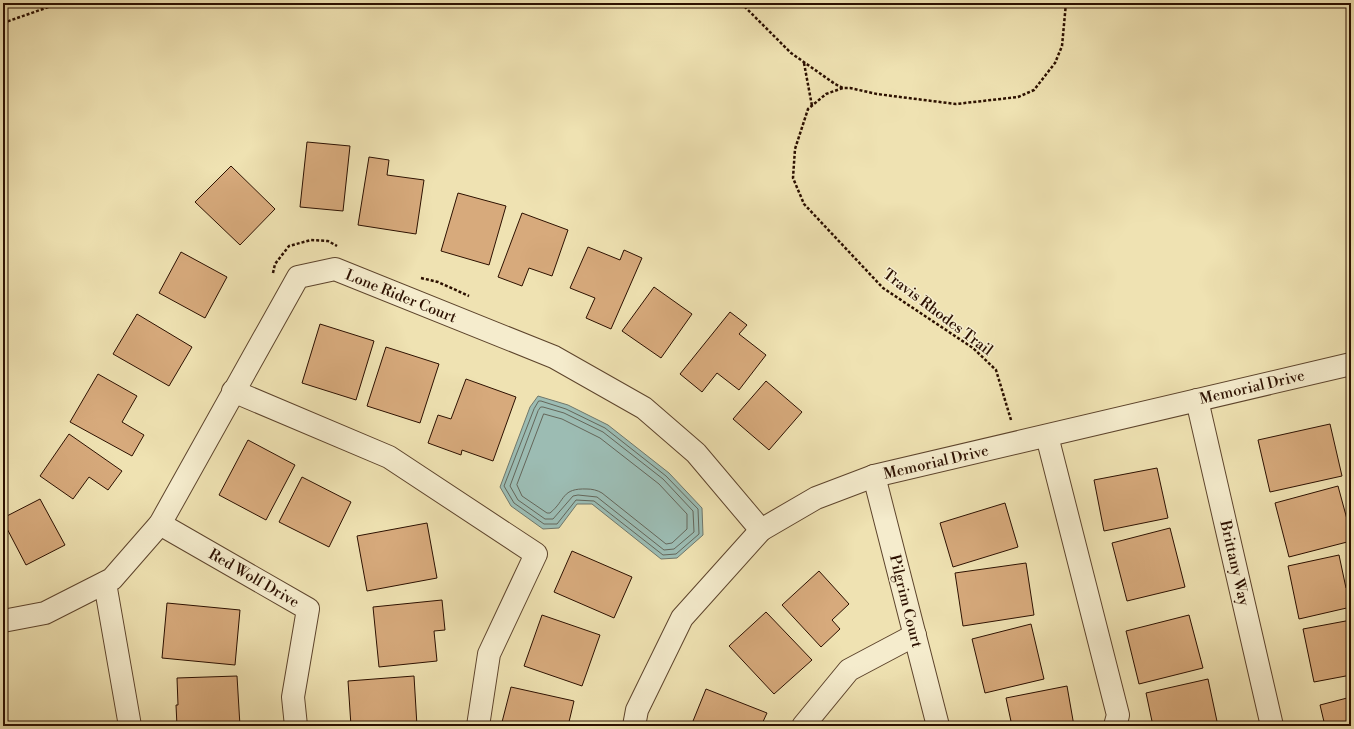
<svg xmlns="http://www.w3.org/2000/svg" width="1354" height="729" font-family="'Libre Bodoni',serif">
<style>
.water{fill:#9cbcb3;stroke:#6f776b}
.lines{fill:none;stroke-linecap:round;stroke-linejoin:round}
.shore{stroke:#64665a;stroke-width:1}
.building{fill:#d7aa7c;stroke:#2c1000}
.minor-casing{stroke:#5d442c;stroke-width:24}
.path{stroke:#2c1000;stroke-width:2.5;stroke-dasharray:3 2;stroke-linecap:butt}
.minor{stroke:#f5eccd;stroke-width:22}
.labels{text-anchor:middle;stroke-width:3;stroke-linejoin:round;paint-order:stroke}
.street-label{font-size:15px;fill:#2c1000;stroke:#f5eccd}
</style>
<rect width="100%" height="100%" fill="#efe2b2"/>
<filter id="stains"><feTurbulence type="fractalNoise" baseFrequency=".005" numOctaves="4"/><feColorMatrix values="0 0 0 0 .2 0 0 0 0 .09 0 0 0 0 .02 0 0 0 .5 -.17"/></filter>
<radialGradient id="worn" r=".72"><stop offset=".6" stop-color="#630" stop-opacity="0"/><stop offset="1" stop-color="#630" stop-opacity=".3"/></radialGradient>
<path class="water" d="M538 396 568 405 608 425 669 473 702 508 703 535 677 558 661 559 592 504H577L559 528 543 529 511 506 500 487 530 407Z"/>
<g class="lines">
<g class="shore">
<path d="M539 401H541L566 409 605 428 666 476 698 509 699 534 676 554 663 555 594 501 576 500 557 524H544L514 503 504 486 534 409Z"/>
<path d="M541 407H543L564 413 603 432 663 479 693 511 694 532 674 549 664 550 597 497 578 495 573 496 553 519H545L518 500 510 486 538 411Z"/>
<path d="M544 414 562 419 600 438 659 484 687 514V529L672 543 666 544 602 493C597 490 592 489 587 489 561 488 566 500 550 513H547L522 496 517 485Z"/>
</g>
</g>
<g class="building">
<path d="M307 142 350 146 343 211 300 207Z"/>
<path d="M369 157 389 160 387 175 424 180 416 234 358 225Z"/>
<path d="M231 166 275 209 240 245 195 202Z"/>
<path d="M458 193 506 206 489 265 441 251Z"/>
<path d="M522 213 568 230 552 276 529 268 522 286 498 277Z"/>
<path d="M588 247 620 260 624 250 642 258 611 329 586 318 595 298 570 288Z"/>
<path d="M181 252 227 277 205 318 159 293Z"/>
<path d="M654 287 692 314 661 358 622 331Z"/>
<path d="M730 312 747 325 739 334 766 355 739 390 717 373 702 392 680 374Z"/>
<path d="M137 314 192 347 169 386 113 354Z"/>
<path d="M320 324 374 341 356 400 302 383Z"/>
<path d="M386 347 439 364 420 423 367 406Z"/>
<path d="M98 374 137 396 122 422 144 435 132 456 70 422Z"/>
<path d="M466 379 516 397 493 461 462 450 461 455 428 443 438 415 451 419Z"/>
<path d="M766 381 802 412 769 450 733 419Z"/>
<path d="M1330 424 1342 476 1270 492 1258 440Z"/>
<path d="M69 434 122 471 108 490 89 477 73 499 40 476Z"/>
<path d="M248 440 295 465 266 520 219 495Z"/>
<path d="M1157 468 1168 518 1104 531 1094 480Z"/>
<path d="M302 477 351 502 329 547 279 522Z"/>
<path d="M1338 486 1351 534V541L1289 557 1275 503Z"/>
<path d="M40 499 65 545 26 565 3 521V518Z"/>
<path d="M1005 503 1018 547 953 567 940 523Z"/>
<path d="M427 523 437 578 367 591 357 536Z"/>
<path d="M1170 528 1185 587 1127 601 1112 543Z"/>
<path d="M572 551 632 577 614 618 554 592Z"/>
<path d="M1339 555 1346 588 1351 587V607L1299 619 1288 566Z"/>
<path d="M1026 563 1034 615 963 626 955 573Z"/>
<path d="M819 571 849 604 832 620 840 629 821 647 782 605Z"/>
<path d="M442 600 445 630 434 631 437 661 379 667 373 607Z"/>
<path d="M167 603 240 610 235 665 162 658Z"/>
<path d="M766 612 812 660 774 694 729 646Z"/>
<path d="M542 615 600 635 582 686 524 666Z"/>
<path d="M1189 615 1203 668 1139 684 1126 631Z"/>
<path d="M1351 620V675L1314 682 1303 629Z"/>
<path d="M1031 624 1044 679 985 693 972 639Z"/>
<path d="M237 676 240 726H177L176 705H178L177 678Z"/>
<path d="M414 676 417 726H351L348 681Z"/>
<path d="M1208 679 1218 726H1153L1146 693Z"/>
<path d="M1067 686 1074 726H1012L1006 698Z"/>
<path d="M511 687 574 701 568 726H501Z"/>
<path d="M706 689 767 713 761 726H691Z"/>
<path d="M1351 697V726H1325L1320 705Z"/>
</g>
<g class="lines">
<g class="minor-casing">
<g id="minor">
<path d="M233 391 389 457 536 554 489 654 478 726"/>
<path d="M1197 400 1272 726"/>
<path d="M1047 436 1118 715 1115 726"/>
<path d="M874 476 938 726"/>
<path d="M160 524 308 609 293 697 296 726"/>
<path d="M105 583 130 726"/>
<path d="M3 621 45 613 112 579 160 524 298 277 335 269 554 357 644 408 696 453 761 530"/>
<path d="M634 726 637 710 682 618 761 530 816 498 874 476 1351 364"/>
<path d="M803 726 849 670 915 635"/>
</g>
</g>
<g class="path">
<path d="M741 3 791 53 835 84 843 88"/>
<path d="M3 23 60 3"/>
<path d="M804 63 812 106"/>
<path d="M273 273 275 264 289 246 311 240 328 241 337 246"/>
<path d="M421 278 438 282 469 296"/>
<path d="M1011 420 996 370 973 348 883 288 804 204 793 178 795 149 808 109 826 94 843 88H850L877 94 956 104 1018 97 1034 90 1055 63 1062 46 1066 3"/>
</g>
<use href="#minor" class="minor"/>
</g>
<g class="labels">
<g class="street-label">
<text transform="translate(401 296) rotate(22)" y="5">Lone Rider Court</text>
<text transform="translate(938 312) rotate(37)" y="5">Travis Rhodes Trail</text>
<text transform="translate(1252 387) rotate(-13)" y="5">Memorial Drive</text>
<text transform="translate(936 462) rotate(-13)" y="5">Memorial Drive</text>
<text transform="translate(1235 563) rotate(77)" y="5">Brittany Way</text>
<text transform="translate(254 578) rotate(30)" y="5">Red Wolf Drive</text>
<text transform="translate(906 601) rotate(76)" y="5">Pilgrim Court</text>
</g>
</g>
<rect width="1354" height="729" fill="none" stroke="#efe2b2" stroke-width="16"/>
<rect x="4" y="4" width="1346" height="721" fill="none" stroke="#2c1000" stroke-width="2"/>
<rect x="8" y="8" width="1338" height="713" fill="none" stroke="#2c1000"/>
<rect width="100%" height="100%" filter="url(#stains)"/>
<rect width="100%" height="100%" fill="url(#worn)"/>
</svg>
